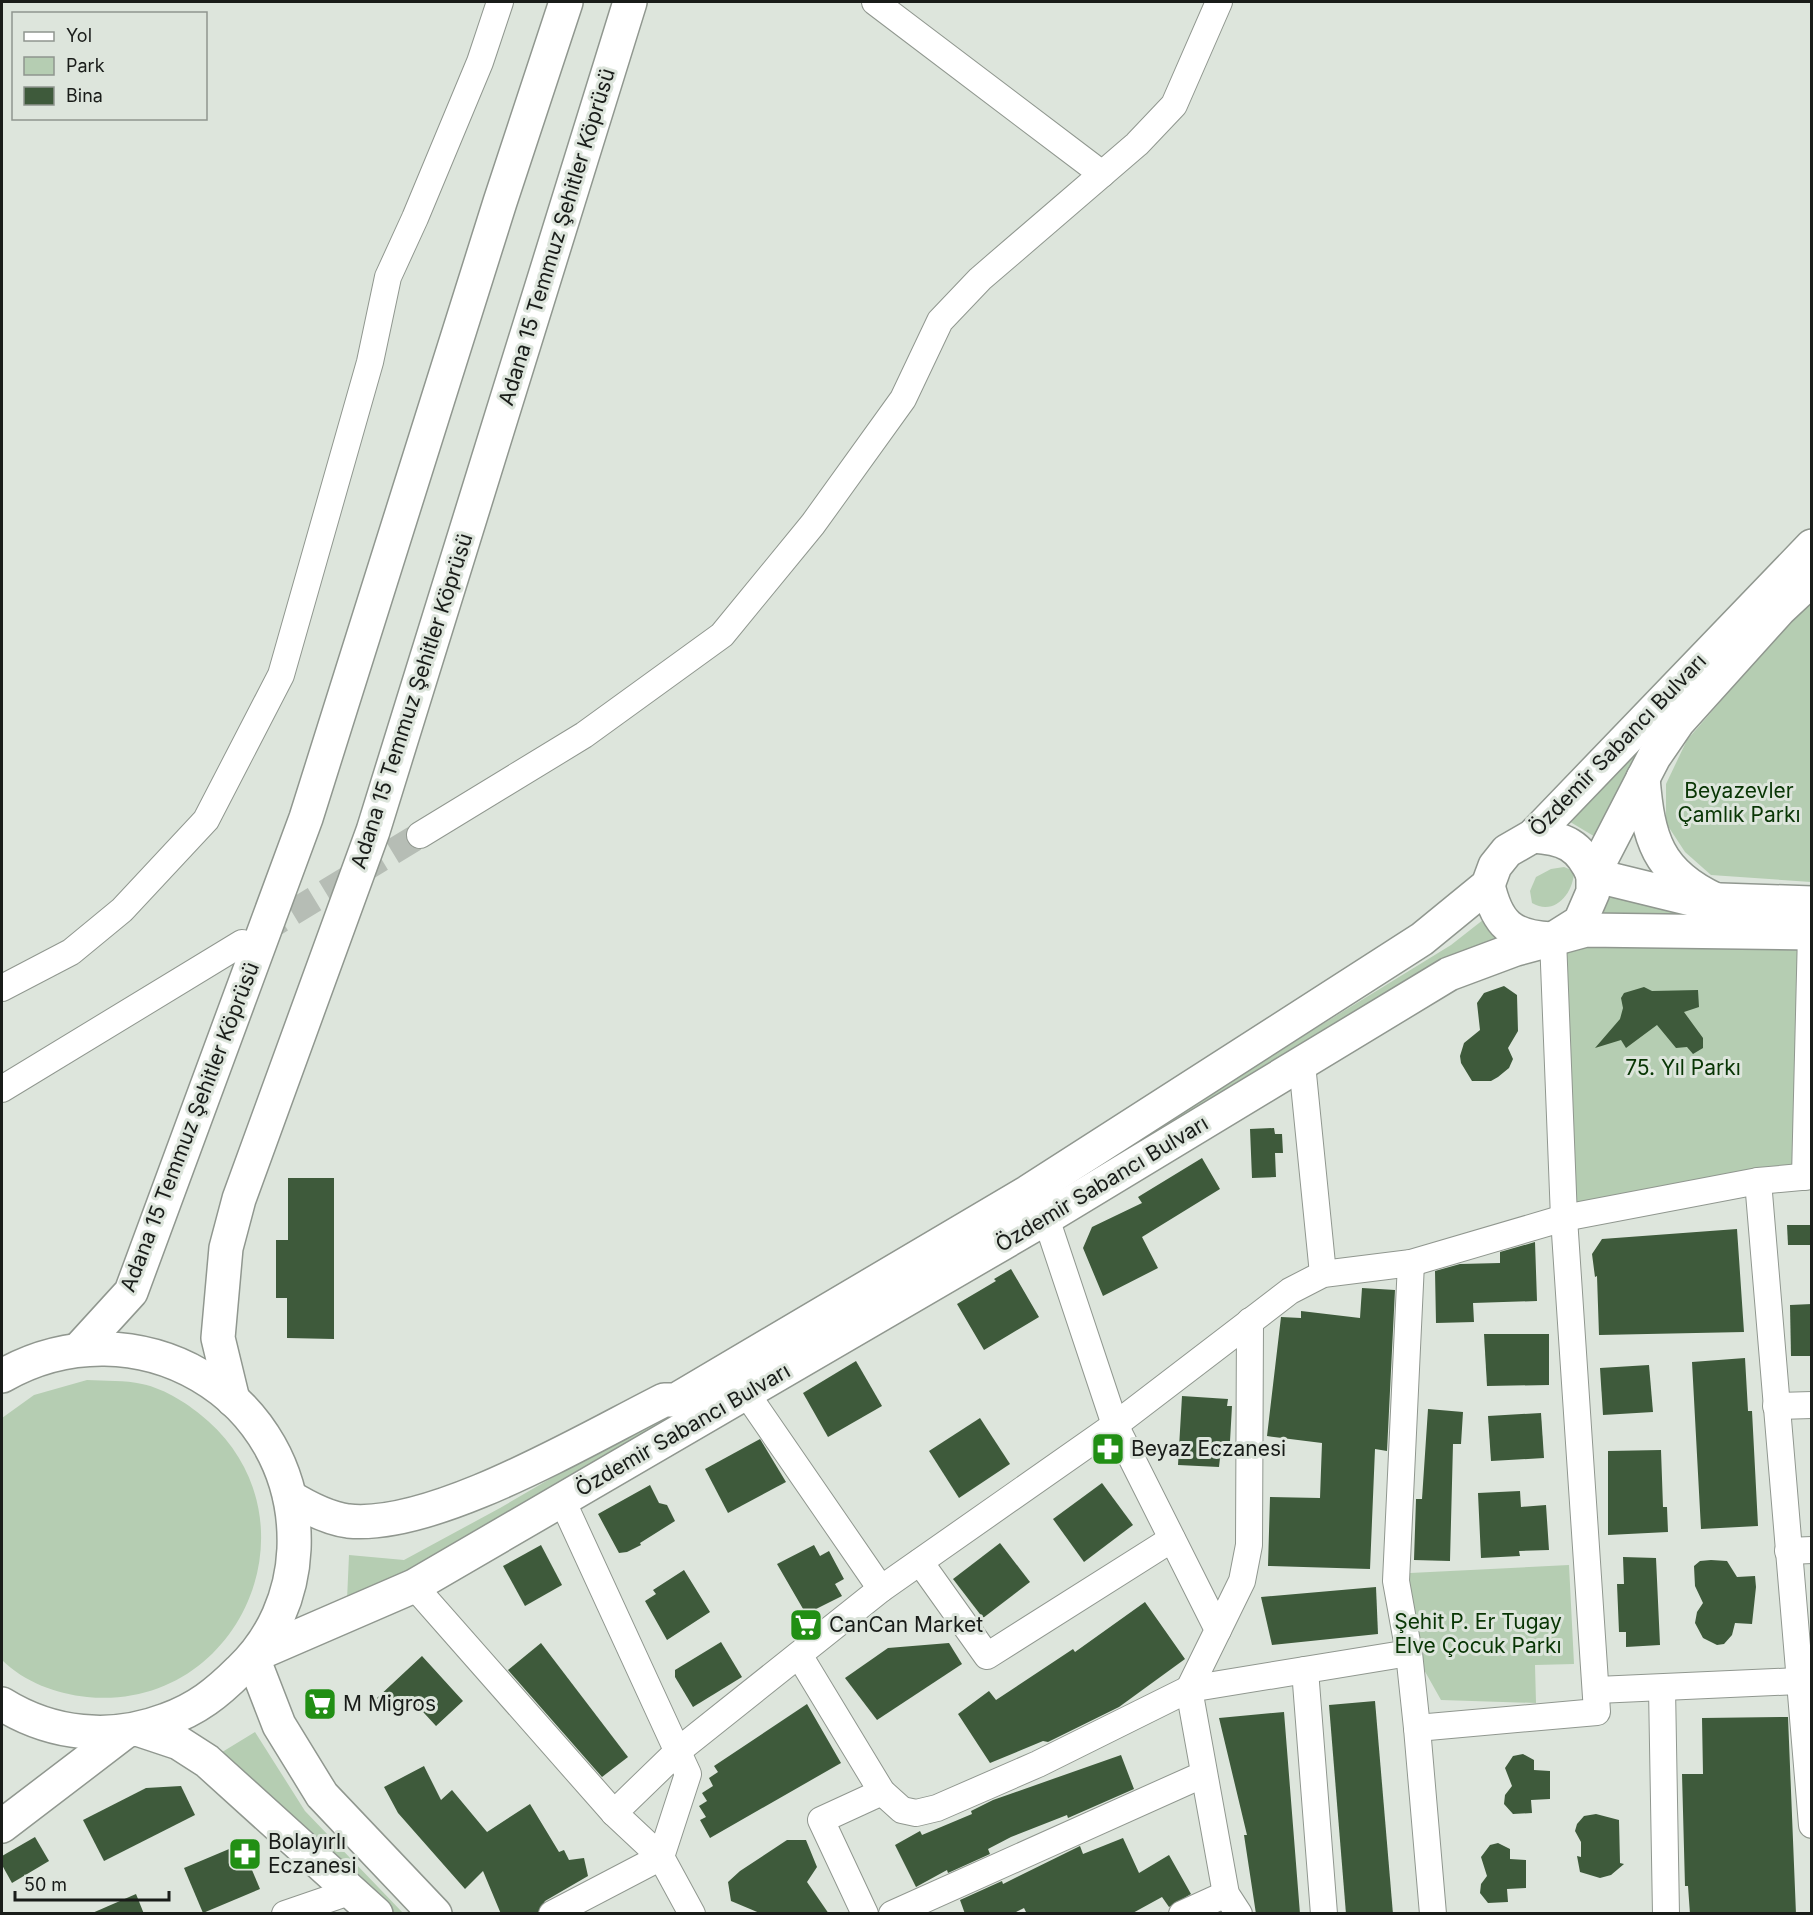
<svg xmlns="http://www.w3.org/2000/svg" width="1813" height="1915" font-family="Inter,sans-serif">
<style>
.green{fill:#b5cdb2}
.building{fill:#3e5a3b}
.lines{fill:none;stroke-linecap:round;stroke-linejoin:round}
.minor-tunnel{stroke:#b6bdb5;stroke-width:26;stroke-dasharray:26 13;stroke-linecap:butt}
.minor-casing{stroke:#90978f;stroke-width:28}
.major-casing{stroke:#90978f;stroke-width:36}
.highway-casing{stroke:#90978f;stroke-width:36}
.minor{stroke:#fff;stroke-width:26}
.major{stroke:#fff;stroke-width:33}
.highway{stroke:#fff;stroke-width:33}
.labels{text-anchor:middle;stroke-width:6;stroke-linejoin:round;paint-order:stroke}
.street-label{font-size:21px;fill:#191c19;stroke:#dde5dc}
.park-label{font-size:21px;fill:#083504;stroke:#dde5dc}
.poi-label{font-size:21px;fill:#191c19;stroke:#dde5dc;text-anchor:start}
</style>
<rect width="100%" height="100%" fill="#dde5dc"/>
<g class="green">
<path d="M1811 603V882L1711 875 1685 852 1666 823V784L1687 740 1786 626Z"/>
<path d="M1689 692 1597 838 1567 820Z"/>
<path d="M1564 867 1574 871C1574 892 1555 917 1532 903L1530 891 1536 877 1551 869Z"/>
<path d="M1608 884 1690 908 1688 916 1596 913Z"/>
<path d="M1488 916 1503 935 1457 956 405 1579 347 1600 349 1555 404 1560 500 1508 1162 1123 1451 945Z"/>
<path d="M1811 933V1176L1564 1218 1553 939Z"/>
<path d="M87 1380C105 1381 125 1380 142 1384 166 1389 190 1405 208 1421 322 1523 239 1712 87 1697 57 1694 24 1682 2 1660V1418L34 1395Z"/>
<path d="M1569 1565 1574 1664 1535 1665 1536 1703 1441 1700 1409 1643 1404 1625 1410 1573Z"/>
<path d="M255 1732 305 1811 403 1913H391L214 1757Z"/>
</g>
<g class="building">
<path d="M1504 986 1517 995 1518 1031 1508 1048 1513 1059 1509 1068 1498 1077 1491 1081H1472L1461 1063 1460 1056 1464 1043 1480 1030 1477 1003 1484 993Z"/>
<path d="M1644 987 1652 991 1698 990 1699 1007 1684 1012 1703 1038V1048L1693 1054 1687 1047 1676 1048 1657 1025 1626 1048 1621 1040 1595 1048 1620 1019 1623 1008 1621 998 1624 993Z"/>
<path d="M1274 1128 1275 1134H1282L1283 1153H1275L1276 1177 1252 1178 1250 1129Z"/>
<path d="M1202 1158 1220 1189 1142 1237 1158 1268 1103 1296 1083 1248 1092 1227 1142 1203 1138 1197Z"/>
<path d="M288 1178H334V1339L287 1338V1298H276V1240H288Z"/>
<path d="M1787 1225H1812V1245H1788Z"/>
<path d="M1737 1229 1744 1332 1599 1335 1597 1276 1595 1277 1592 1254 1602 1239Z"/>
<path d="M1535 1242 1537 1301 1473 1303 1474 1322 1436 1323 1435 1271 1460 1264 1500 1263V1252Z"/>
<path d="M1011 1269 1039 1317 984 1350 957 1304 996 1281 994 1279Z"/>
<path d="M1362 1288 1395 1290 1387 1451 1375 1449 1370 1569 1268 1566 1270 1497 1320 1498 1322 1443 1267 1436 1281 1317 1301 1318V1311L1360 1318Z"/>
<path d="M1812 1304V1356H1791L1790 1305Z"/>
<path d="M1484 1334H1549V1385L1487 1386Z"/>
<path d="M1745 1358 1748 1411H1752L1758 1526 1701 1529 1692 1362Z"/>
<path d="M856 1361 882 1406 828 1437 803 1393Z"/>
<path d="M1649 1365 1653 1412 1603 1415 1600 1368Z"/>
<path d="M1182 1396 1228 1399 1227 1406H1232L1229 1459 1220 1458 1219 1467 1178 1465Z"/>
<path d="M1428 1409 1463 1412 1461 1444H1453L1450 1561 1414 1560 1416 1499H1422Z"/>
<path d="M1541 1413 1544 1458 1491 1461 1488 1416Z"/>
<path d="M980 1418 1010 1464 959 1498 929 1451Z"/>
<path d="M760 1439 786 1482 728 1513 705 1469Z"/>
<path d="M1661 1450 1663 1507H1667L1668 1532 1608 1535V1451Z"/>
<path d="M1102 1483 1133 1525 1084 1562 1053 1519Z"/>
<path d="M650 1485 659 1503 667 1505 675 1521 640 1543 641 1545 627 1552 619 1553 598 1514Z"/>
<path d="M1520 1491 1521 1507 1546 1505 1549 1550 1519 1551 1520 1556 1481 1558 1478 1493Z"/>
<path d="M1000 1543 1030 1582 983 1618 953 1579Z"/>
<path d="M541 1545 562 1585 525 1606 503 1566Z"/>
<path d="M814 1545 820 1556 829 1551 844 1579 835 1584 842 1596 806 1614 777 1564Z"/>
<path d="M1623 1557 1656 1558 1660 1645 1626 1647V1632H1619L1617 1584H1624Z"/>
<path d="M1711 1560 1727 1561 1737 1577 1755 1576 1756 1587 1752 1624 1735 1623 1732 1635 1724 1644 1717 1645 1703 1638 1695 1623 1697 1612 1703 1603 1695 1586 1694 1566 1700 1561Z"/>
<path d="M684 1570 710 1612 667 1640 645 1601 656 1594 653 1590Z"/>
<path d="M1376 1587 1378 1634 1272 1645 1261 1597Z"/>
<path d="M1145 1602 1185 1659 1119 1707 1048 1742 1043 1741 990 1763 958 1714 989 1691 996 1700 1073 1649 1075 1652Z"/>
<path d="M721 1642 742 1677 693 1707 675 1677V1670Z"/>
<path d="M541 1643 628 1757 602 1777 508 1670Z"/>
<path d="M949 1643 962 1664 877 1720 845 1678 888 1648Z"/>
<path d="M422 1656 463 1701 436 1726 413 1701 395 1717 377 1698Z"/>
<path d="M1375 1701 1393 1914H1346L1329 1705Z"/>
<path d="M807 1704 841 1763 710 1838 700 1820 706 1817 699 1806 707 1801 702 1793 713 1786 709 1778 718 1772 714 1766Z"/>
<path d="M1284 1712 1300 1914H1256L1244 1835H1247L1219 1718Z"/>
<path d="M1788 1717 1796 1914H1690L1688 1886H1685L1682 1774H1703L1702 1718Z"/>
<path d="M1523 1754 1534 1760V1770L1550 1771V1799L1531 1800 1532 1813 1513 1814 1504 1804 1505 1795 1512 1786 1505 1768 1513 1756Z"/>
<path d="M1121 1755 1134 1789 1068 1818 1067 1815 1011 1837 988 1849 990 1854 948 1873 947 1870 916 1887 895 1845 920 1831 922 1835 972 1814 971 1811 993 1800Z"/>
<path d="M424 1766 441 1800 452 1790 487 1832 530 1804 559 1852 564 1850 569 1860 584 1858 588 1876 545 1901 537 1914H501L483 1871 465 1889 398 1813 384 1787Z"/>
<path d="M181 1786 195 1815 104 1861 83 1820 146 1788Z"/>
<path d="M1596 1814 1619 1820 1620 1863 1624 1864 1611 1875 1600 1878 1580 1872 1577 1856 1581 1857V1842L1575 1831 1577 1824 1584 1816Z"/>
<path d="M35 1837 49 1861 12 1883 2 1865V1856Z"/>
<path d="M1123 1838 1139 1873 1169 1855 1191 1894 1169 1907 1162 1897 1131 1914H1027L1024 1908 1012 1914H965L960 1900 1002 1881 1003 1884 1080 1846 1083 1854Z"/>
<path d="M787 1840H806L817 1867 807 1882 829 1914H762L731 1901 728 1882 740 1871Z"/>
<path d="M1498 1843 1510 1849V1859L1526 1860V1888L1507 1889 1508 1902 1488 1903 1480 1893 1481 1884 1487 1876 1481 1857 1490 1845Z"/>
<path d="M241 1844 260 1889 203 1913 184 1868Z"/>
<path d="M136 1894 144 1914H90Z"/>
</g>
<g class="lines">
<path class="minor-tunnel" d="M259 933 420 835"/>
<g class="minor-casing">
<g id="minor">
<path d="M875 2 1102 174"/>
<path d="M420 835 584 735 722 635 813 524 903 399 940 321 980 279 1137 144 1174 105 1219 2"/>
<path d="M2 988 71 952 122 910 206 820 281 675 370 362 388 277 415 218 480 62 500 2"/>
<path d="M1302 1064 1323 1274"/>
<path d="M2 1089 242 943"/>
<path d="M1805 1177 1811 933"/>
<path d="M1758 1181 1812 1825"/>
<path d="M1046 1218 1115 1425 1218 1630 1189 1689 1226 1894 1239 1914"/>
<path d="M1411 1263 1396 1581 1409 1653 1417 1728 1433 1914"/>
<path d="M746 1393 881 1589"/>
<path d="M1776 1406 1812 1405"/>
<path d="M1788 1551 1812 1550"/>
<path d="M920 1562 987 1656 1172 1539"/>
<path d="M414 1586 614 1813"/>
<path d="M1218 1630 1242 1581 1249 1545 1250 1321"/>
<path d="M799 1655 882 1792 902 1810 916 1813 937 1808 1038 1764 1189 1689 1409 1653"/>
<path d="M1305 1670 1324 1914"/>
<path d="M1662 1688 1666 1914"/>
<path d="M1597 1690 1798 1681"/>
<path d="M1417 1728 1597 1712 1564 1218 1553 939"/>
<path d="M285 1914 352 1891"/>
<path d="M552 1914 661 1857 688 1774 562 1500"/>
<path d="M692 1914 661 1857 614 1813 679 1750 881 1589 1115 1425 1290 1291 1323 1274 1411 1263 1564 1218 1758 1181 1812 1176"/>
<path d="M865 1914 821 1820 882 1792"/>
<path d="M892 1914 1202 1775"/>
<path d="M1182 1914 1226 1894"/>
</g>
</g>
<g class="major-casing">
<g id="major">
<path d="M1643 778C1648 838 1657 873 1716 900"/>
<path d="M1533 836C1564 838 1580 845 1593 875"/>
<path d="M1488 885C1497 924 1511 937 1551 939"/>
<path d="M79 1349 131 1292 306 818 500 202 566 2"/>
<path d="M2 1376C135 1300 300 1393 294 1549 292 1595 273 1639 240 1670 217 1693 197 1709 166 1720 111 1741 52 1735 2 1704"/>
<path d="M233 1400 218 1338 226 1248 239 1199 373 831 630 2"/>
<path d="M290 1497C308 1508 327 1518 348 1521 434 1530 586 1439 664 1400H676L1028 1192 1422 939 1488 885 1495 866 1507 851 1533 836 1812 546"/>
<path d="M257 1654 414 1586 1046 1218 1449 974 1516 949 1553 939 1580 922 1593 892V875L1654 757 1678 722 1780 609 1812 579"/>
<path d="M253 1658 279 1725 322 1795 435 1914"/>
<path d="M140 1730 179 1743 207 1761 376 1914"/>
<path d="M2 1826 125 1732"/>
</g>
</g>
<g class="highway-casing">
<g id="highway">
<path d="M1593 875 1691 899 1812 903"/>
<path d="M1553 939 1586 930 1812 933"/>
</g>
</g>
<use href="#minor" class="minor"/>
<use href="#major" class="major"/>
<use href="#highway" class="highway"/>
</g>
<defs>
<g id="pharmacy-square" transform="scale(1.725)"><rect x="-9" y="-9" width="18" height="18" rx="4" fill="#218f14" stroke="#dde5dc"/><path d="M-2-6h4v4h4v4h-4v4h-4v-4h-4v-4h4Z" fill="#fff"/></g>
<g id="supermarket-square" transform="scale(1.725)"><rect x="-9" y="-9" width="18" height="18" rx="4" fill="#218f14" stroke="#dde5dc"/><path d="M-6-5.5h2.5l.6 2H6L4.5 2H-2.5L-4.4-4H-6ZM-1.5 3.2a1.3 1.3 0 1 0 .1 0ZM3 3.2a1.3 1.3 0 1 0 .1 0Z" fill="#fff"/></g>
</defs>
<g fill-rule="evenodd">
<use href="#pharmacy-square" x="1108" y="1449"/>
<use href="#supermarket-square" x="806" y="1625"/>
<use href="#supermarket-square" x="320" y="1704"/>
<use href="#pharmacy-square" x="245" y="1854"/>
</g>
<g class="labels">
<g class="street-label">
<text transform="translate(557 237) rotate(-73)" y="7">Adana 15 Temmuz Şehitler Köprüsü</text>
<text transform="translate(412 701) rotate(-72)" y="7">Adana 15 Temmuz Şehitler Köprüsü</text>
<text transform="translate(1618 745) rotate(-46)" y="7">Özdemir Sabancı Bulvarı</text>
<text transform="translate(190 1127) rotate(-69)" y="7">Adana 15 Temmuz Şehitler Köprüsü</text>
<text transform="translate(1102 1184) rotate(-31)" y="7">Özdemir Sabancı Bulvarı</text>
<text transform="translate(683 1430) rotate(-30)" y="7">Özdemir Sabancı Bulvarı</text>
</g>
<g class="park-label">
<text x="1739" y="798">Beyazevler<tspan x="1739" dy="24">Çamlık Parkı</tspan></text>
<text x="1683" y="1075">75. Yıl Parkı</text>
<text x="1478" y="1629">Şehit P. Er Tugay<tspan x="1478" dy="24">Elve Çocuk Parkı</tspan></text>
</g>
<g class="poi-label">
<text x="1131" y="1456">Beyaz Eczanesi</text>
<text x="829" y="1632">CanCan Market</text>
<text x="343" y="1711">M Migros</text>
<text x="268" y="1849">Bolayırlı<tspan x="268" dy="24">Eczanesi</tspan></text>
</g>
</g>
<rect width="1813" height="1915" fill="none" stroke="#191c19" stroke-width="6"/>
<rect x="12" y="12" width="195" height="108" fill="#dde5dc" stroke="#8f958e" stroke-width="1.5"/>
<rect x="24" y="32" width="30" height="9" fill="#ffffff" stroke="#8f958e" stroke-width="1.5"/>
<text x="66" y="42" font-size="18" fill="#191c19">Yol</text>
<rect x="24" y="57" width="30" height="18" fill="#b5cdb2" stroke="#8f958e" stroke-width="1.5"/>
<text x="66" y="72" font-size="18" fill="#191c19">Park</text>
<rect x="24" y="87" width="30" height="18" fill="#3e5a3b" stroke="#8f958e" stroke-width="1.5"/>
<text x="66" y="102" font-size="18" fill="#191c19">Bina</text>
<path d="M15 1891v9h154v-9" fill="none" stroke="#191c19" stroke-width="3"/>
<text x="24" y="1891" font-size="18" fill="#191c19" stroke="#dde5dc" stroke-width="4.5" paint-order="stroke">50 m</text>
</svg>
